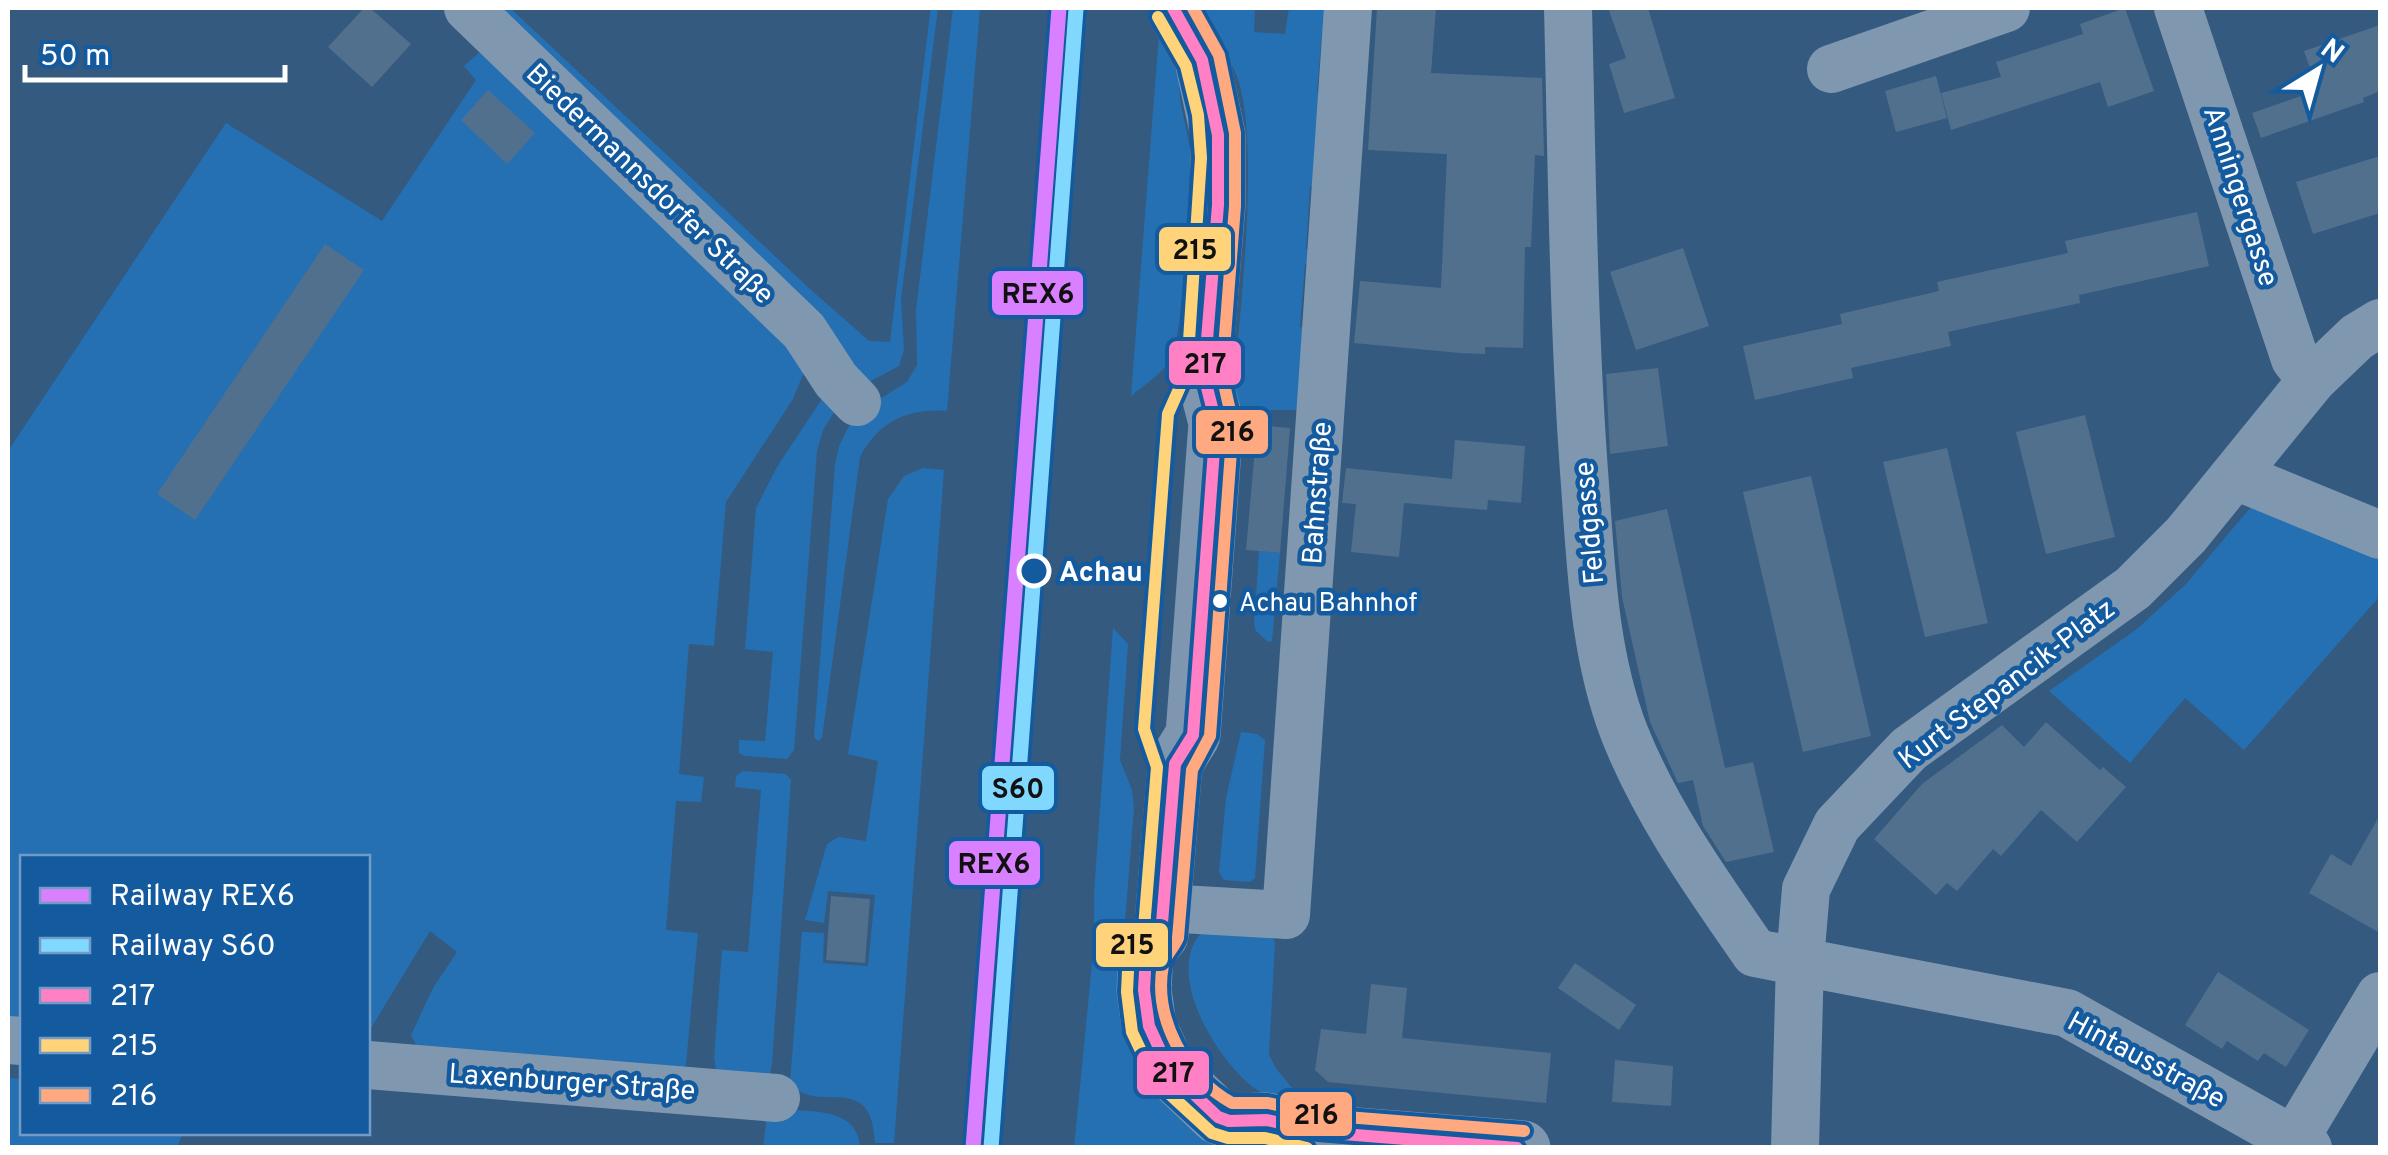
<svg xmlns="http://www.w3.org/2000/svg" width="2388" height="1155" font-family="Overpass,sans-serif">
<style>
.green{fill:#2570b3}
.building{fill:#51708e}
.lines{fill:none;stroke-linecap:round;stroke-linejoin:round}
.major-tunnel{stroke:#527393;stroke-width:55;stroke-dasharray:55 28;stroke-linecap:butt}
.minor{stroke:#7f98b0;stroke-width:48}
.major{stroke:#7e96af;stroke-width:55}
.bus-1-casing{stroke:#145a9f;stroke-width:20}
.bus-2-casing{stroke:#145a9f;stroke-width:20}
.bus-3-casing{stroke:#145a9f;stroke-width:20}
.bus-1{stroke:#ff80c5;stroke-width:12}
.bus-2{stroke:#ffd37a;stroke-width:12}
.bus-3{stroke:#ffa980;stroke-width:12}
.rail-1-casing{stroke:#145a9f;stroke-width:22}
.rail-2-casing{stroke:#145a9f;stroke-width:22}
.rail-1{stroke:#d880ff;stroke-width:15}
.rail-2{stroke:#80d8ff;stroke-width:15}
.stop-dot{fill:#145a9f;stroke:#fff;stroke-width:5}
.bus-dot{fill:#fff;stroke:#145a9f;stroke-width:4}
.labels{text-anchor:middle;stroke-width:9;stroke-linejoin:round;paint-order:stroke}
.bus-label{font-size:26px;fill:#fff;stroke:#145a9f;text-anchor:start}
.street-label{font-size:28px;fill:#fff;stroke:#145a9f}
.stop-label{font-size:28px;font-weight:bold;fill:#fff;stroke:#145a9f;text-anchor:start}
.line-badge{stroke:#145a9f;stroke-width:4}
.pale-badge-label{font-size:28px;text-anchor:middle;font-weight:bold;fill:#111}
</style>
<rect width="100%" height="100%" fill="#345a80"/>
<g class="green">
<path d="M487 8H510L810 289 869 341 890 342 929 22 931 8H938L901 299 904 350 899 366 867 383Z"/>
<path d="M953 8H980L947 411C908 408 878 422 860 457L822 738 818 741 814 737 835 464 839 446 850 424 875 402 907 382 917 365 916 310Z"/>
<path d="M1161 8H1255L1254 32 1285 34 1289 8H1335L1322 32 1317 93 1326 95 1319 187H1310L1306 249 1314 250 1313 265 1305 264 1300 327 1308 328 1310 410H1260L1256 436 1240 428 1231 412C1236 347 1269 100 1227 60L1181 74C1175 97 1188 127 1190 151 1191 181 1183 339 1171 359 1162 374 1144 385 1131 396Z"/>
<path d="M488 51 789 337 804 372 793 399 726 502 714 646 689 644 679 774 704 777 701 802 676 801 666 930 698 933 686 1065 681 1070 421 1055 411 1035 433 988 457 952 430 931 368 1033V858H22V1019L8 1018V451L226 123 382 221 476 80 464 66 479 53Z"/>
<path d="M822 399 838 406 823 430 817 451 794 750 787 759 745 756 739 753V740L765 741 773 652 745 649 756 508 777 467Z"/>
<path d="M923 468 944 470 894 1143H875C872 1067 815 1118 790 1082L802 932 824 933 823 963 868 966 875 895 828 891 824 923 805 920 827 844 838 837 866 841 878 761 848 754 888 499 904 476Z"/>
<path d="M2251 507 2380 559V596L2244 750 2185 698 2130 763 2049 691 2137 629 2186 584Z"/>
<path d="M1259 551 1280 553 1272 641 1268 642 1256 631 1254 624Z"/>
<path d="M1113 628 1128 644 1120 760 1132 790 1134 808 1120 984 1163 1102 1189 1126 1222 1147 1074 1148 1094 943V893Z"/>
<path d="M1241 732 1257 734 1265 740 1255 878 1250 882 1224 880 1219 872 1226 798Z"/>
<path d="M743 771 786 774 791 780 772 1063 770 1074 717 1075 714 1058 722 950 748 952 761 790 735 787 736 776Z"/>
<path d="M1203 931 1272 935 1275 943 1269 1055 1277 1070 1311 1110C1291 1104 1270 1099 1253 1087 1217 1060 1162 971 1203 931Z"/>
<path d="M8 1078 22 1079V1132L183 1133 177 1147H8Z"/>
<path d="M776 1109C807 1112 858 1106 860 1147L763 1148 767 1116Z"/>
</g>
<g class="building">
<path d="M364 8H370L411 44 372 87 328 47Z"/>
<path d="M1377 8H1436L1431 73 1542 78 1544 156 1535 155 1531 247H1525L1523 348 1485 347V354L1460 353 1354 343 1360 281 1441 288 1447 154 1368 150Z"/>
<path d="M1608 8H1648L1675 98 1624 113 1609 64 1626 58Z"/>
<path d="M2125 8 2154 91 2108 107 2100 82 1951 130 1941 93 2001 77 1996 62 2083 34 2080 24Z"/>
<path d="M2380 25V91L2363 98 2364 102 2261 138 2252 113 2318 90 2304 51Z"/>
<path d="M1936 76 1947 118 1896 132 1885 91Z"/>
<path d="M488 90 535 133 507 164 461 120Z"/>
<path d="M2380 156V213L2313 234 2296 182Z"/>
<path d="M2197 212 2209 266 2079 295 2080 303 1948 332 1951 346 1851 368 1853 378 1755 400 1743 346 1842 324 1840 314 1939 291 1937 282 2068 253 2065 241Z"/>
<path d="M325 244 364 270 195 520 157 494Z"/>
<path d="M1683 248 1709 326 1636 350 1610 272Z"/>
<path d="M1658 368 1668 446 1610 454 1606 374Z"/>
<path d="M2085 415 2115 537 2046 554 2016 432Z"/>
<path d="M1257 425 1290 428 1280 553 1246 550Z"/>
<path d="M1455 440 1525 446 1521 503 1488 500 1487 510 1404 503 1399 557 1351 552 1356 504 1342 503 1346 468 1452 479Z"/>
<path d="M1947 448 1988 623 1925 637 1883 462Z"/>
<path d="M1811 476 1871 736 1803 752 1743 492Z"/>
<path d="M1667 509 1725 768 1753 762 1774 852 1726 862 1703 826 1693 780 1678 783 1650 722 1622 597 1615 521Z"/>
<path d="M2046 722 2100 770 2103 767 2126 787 2077 842 2041 810 2001 856 1993 849 1957 891 1947 883 1936 895 1874 839 1922 784 2002 725 2024 747Z"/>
<path d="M2380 815V933L2309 893 2331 854 2351 866Z"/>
<path d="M831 896 870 899 865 963 826 960Z"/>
<path d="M1575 963 1636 1005 1619 1030 1558 988Z"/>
<path d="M2218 972 2309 1030 2286 1067 2264 1053 2258 1061 2227 1041 2222 1049 2185 1025Z"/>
<path d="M1371 984 1407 988 1402 1038 1551 1053 1546 1103 1328 1082 1315 1070 1321 1029 1366 1034Z"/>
<path d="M1615 1060 1673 1066 1671 1106 1612 1102Z"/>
</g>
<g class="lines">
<path class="major-tunnel" d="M1173 8 1202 60"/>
<g class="minor">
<path d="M468 8 804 331 836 380 857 402"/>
<path d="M1568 8C1572 167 1573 326 1585 485 1591 568 1594 654 1624 732 1656 813 1706 882 1755 953L2067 1013 2308 1148"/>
<path d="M2178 8 2295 359 2312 380"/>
<path d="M1831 69 2006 8"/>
<path d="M2236 476 2380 535"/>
<path d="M1164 908 1286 915 1348 8"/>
<path d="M8 1040 22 1041"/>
<path d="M368 1065 776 1098"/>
<path d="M2294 1140 2380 996"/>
<path d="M1795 1148 1800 960 1806 889 1837 825 1909 749 2133 588 2186 535 2312 380 2357 337 2380 323"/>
</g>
<path class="major" d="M1202 60 1218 135V205L1204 376 1216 423 1193 735 1175 764 1161 935 1146 953 1144 990 1149 1026 1165 1061 1177 1078 1218 1117 1229 1121 1267 1120 1318 1132 1523 1148"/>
<g class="bus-1-casing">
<path id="bus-1" d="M1173 8 1202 60 1218 135V205L1204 376 1216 423 1193 735 1175 764 1161 935 1146 953 1144 990 1149 1026 1165 1061 1177 1078 1218 1117 1229 1121 1267 1120 1318 1132 1517 1148"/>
</g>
<g class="bus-2-casing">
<path id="bus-2" d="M1158 17 1186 66 1198 115 1201 158 1187 371 1168 414 1144 729 1157 767 1144 928 1129 949 1127 992 1132 1032 1150 1070 1163 1088 1212 1133 1228 1138H1265L1307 1148"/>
</g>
<g class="bus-3-casing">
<path id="bus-3" d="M1193 8 1219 55 1235 133V206L1222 375 1233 424 1210 736 1192 770 1178 938C1174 948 1165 955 1163 965 1153 1018 1185 1077 1232 1103H1268L1321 1115 1524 1131"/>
</g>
<use href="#bus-1" class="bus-1"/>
<use href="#bus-2" class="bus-2"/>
<use href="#bus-3" class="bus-3"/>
<g class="rail-1-casing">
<path id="rail-1" d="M973 1148 1059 8"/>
</g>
<g class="rail-2-casing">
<path id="rail-2" d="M991 1148 1076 9"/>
</g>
<use href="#rail-1" class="rail-1"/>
<use href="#rail-2" class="rail-2"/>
</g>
<circle class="stop-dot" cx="1034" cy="571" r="15"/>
<circle class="bus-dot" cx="1220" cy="601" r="9"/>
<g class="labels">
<g class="bus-label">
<text x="1239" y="611">Achau Bahnhof</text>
</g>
<g class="street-label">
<text transform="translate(651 183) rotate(44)" y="10">Biedermannsdorfer Straße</text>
<text transform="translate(2242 196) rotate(72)" y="10">Anningergasse</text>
<text transform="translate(1316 493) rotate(-86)" y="10">Bahnstraße</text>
<text transform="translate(1588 523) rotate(-95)" y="10">Feldgasse</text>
<text transform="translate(2006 683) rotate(-37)" y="10">Kurt Stepancik-Platz</text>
<text transform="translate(2147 1059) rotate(28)" y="10">Hintausstraße</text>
<text transform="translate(572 1081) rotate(4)" y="10">Laxenburger Straße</text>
</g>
<g class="stop-label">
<text x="1059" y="581">Achau</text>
</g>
</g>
<g class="line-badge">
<rect x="1157" y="225" width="76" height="48" rx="10" fill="#ffd37a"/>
<rect x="990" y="269" width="95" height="48" rx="10" fill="#d880ff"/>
<rect x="1167" y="339" width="76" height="48" rx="10" fill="#ff80c5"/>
<rect x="1194" y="408" width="76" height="48" rx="10" fill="#ffa980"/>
<rect x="980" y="764" width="76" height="48" rx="10" fill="#80d8ff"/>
<rect x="947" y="839" width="95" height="48" rx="10" fill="#d880ff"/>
<rect x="1094" y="921" width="76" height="48" rx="10" fill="#ffd37a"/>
<rect x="1135" y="1049" width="76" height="48" rx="10" fill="#ff80c5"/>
<rect x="1278" y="1090" width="76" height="48" rx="10" fill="#ffa980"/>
</g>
<g class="pale-badge-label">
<text x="1195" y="259">215</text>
<text x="1038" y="303">REX6</text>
<text x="1205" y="373">217</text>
<text x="1232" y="441">216</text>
<text x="1018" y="798">S60</text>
<text x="994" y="873">REX6</text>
<text x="1132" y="954">215</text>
<text x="1173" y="1082">217</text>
<text x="1316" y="1124">216</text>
</g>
<rect width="2388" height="1155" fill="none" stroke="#ffffff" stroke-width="20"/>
<rect x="20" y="855" width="350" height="280" fill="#145a9f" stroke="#729cc5" stroke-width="2.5"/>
<rect x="40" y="888" width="50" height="15" fill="#d880ff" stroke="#729cc5" stroke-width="2.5"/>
<text x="110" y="905" font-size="30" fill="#ffffff">Railway REX6</text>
<rect x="40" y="938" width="50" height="15" fill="#80d8ff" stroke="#729cc5" stroke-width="2.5"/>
<text x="110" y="955" font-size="30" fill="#ffffff">Railway S60</text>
<rect x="40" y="988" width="50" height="15" fill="#ff80c5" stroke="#729cc5" stroke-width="2.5"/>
<text x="110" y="1005" font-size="30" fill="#ffffff">217</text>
<rect x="40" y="1038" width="50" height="15" fill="#ffd37a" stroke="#729cc5" stroke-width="2.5"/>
<text x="110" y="1055" font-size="30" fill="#ffffff">215</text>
<rect x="40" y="1088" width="50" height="15" fill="#ffa980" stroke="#729cc5" stroke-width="2.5"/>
<text x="110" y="1105" font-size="30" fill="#ffffff">216</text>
<g transform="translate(2318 70) rotate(37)" stroke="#145a9f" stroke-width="8" paint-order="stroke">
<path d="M0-8L18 38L0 25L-18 38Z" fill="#ffffff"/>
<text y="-15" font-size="28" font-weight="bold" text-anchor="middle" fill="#ffffff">N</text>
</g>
<path d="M25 65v15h260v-15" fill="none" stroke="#ffffff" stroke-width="5"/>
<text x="40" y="65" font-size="30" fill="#ffffff" stroke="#145a9f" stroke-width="8" paint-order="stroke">50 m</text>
</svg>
